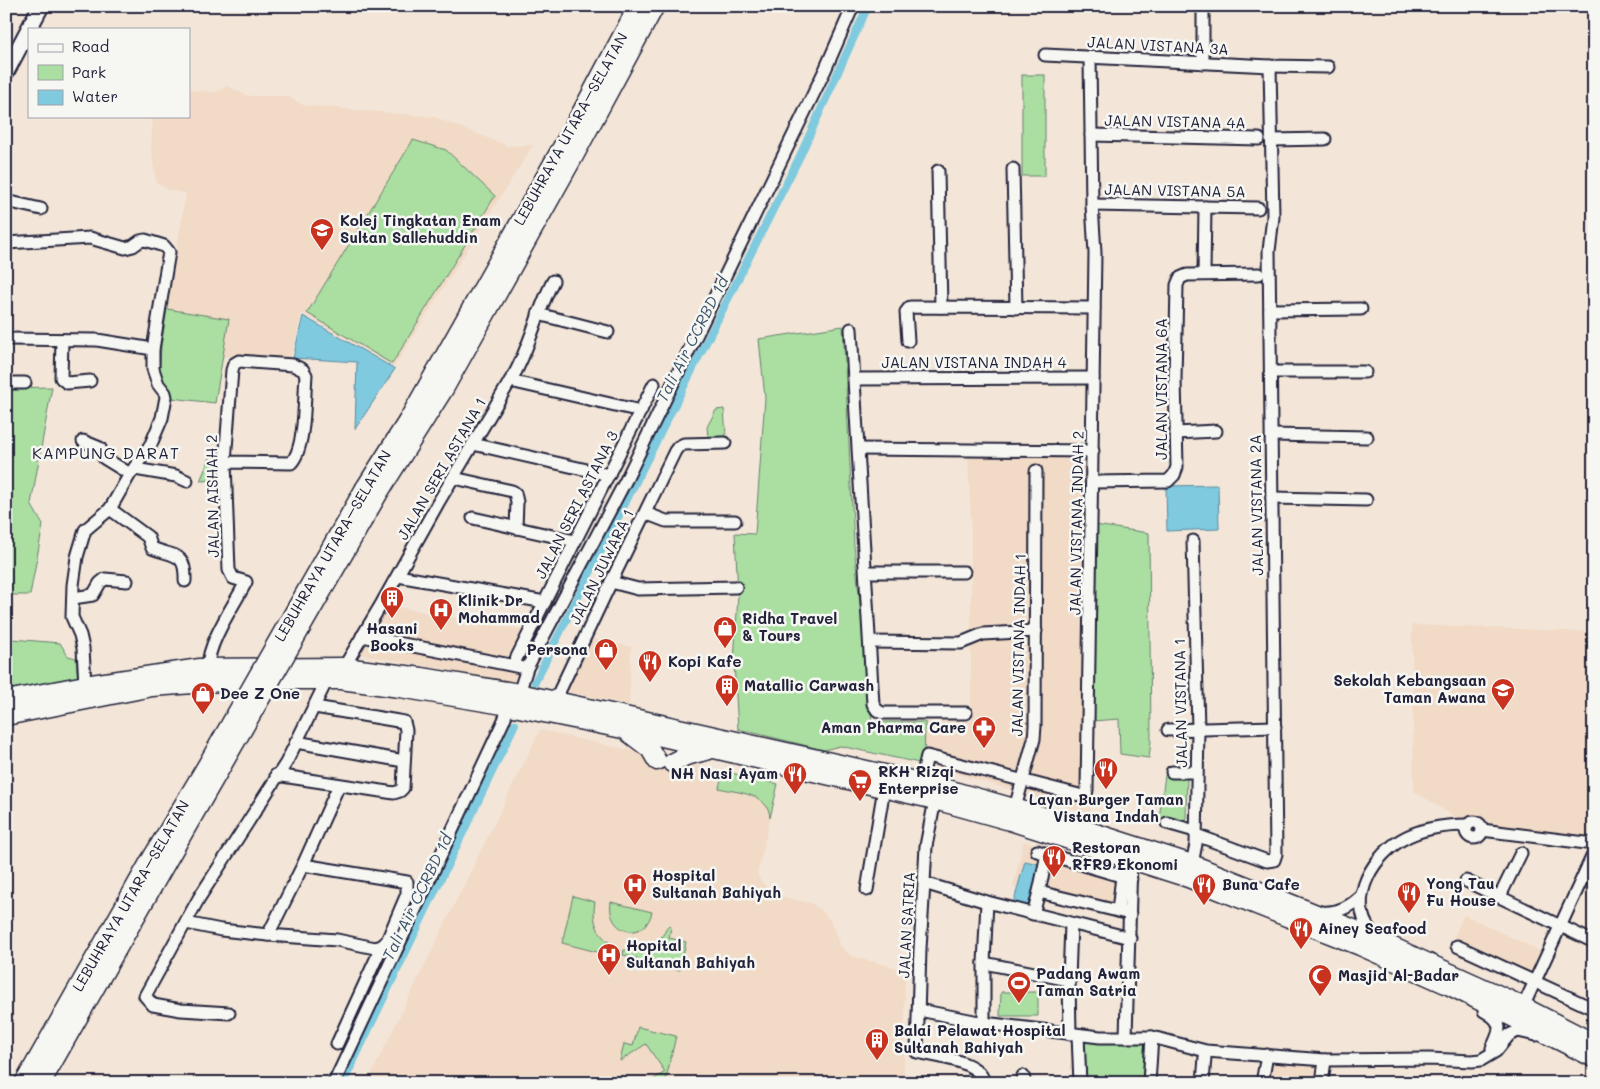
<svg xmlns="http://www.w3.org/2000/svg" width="1600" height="1089" font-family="Mali,sans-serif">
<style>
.built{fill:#f1dac6}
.green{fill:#aadfa1;stroke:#66806e}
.water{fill:#7fcadf;stroke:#5a879d}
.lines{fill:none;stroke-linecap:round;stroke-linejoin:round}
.canal{stroke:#7fcadf;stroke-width:8}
.minor-casing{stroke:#22223b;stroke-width:15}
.major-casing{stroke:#22223b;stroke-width:19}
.highway-casing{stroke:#22223b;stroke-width:21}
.minor{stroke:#f6f6f2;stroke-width:11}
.major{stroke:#f6f6f2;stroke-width:15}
.highway{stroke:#f6f6f2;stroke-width:18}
.highway-bridge-casing{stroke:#22223b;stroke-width:21;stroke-linecap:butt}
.highway-bridge{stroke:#f6f6f2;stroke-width:18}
.labels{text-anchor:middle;stroke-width:5;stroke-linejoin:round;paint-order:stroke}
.street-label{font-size:15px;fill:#22223b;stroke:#f6f6f2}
.poi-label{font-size:15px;font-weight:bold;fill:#22223b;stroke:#f6f6f2;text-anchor:start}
.water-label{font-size:16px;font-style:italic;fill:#3e546c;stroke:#f6f6f2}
.neighbourhood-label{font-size:16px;letter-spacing:1px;fill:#22223b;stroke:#f6f6f2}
</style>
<rect width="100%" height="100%" fill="#f3e6d8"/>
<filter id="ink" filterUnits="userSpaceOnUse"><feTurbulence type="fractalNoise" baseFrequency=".02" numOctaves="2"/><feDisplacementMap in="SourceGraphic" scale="10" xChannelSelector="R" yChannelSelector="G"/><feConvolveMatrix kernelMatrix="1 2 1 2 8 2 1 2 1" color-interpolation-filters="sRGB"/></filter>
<g filter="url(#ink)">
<g class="built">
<path d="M227 86 248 96H287L303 105 434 117 508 146 533 145 394 367 302 313 290 360 221 356 228 319 167 309 186 193 168 190 156 182 151 146 153 116H189V90L216 92Z"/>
<path d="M968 456H1096L1091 814 924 764 925 722 971 721V523Z"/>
<path d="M375 603 540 633 513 682 348 652Z"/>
<path d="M1412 625 1594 632V839L1458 819 1414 791Z"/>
<path d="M580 636 631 647 629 705 557 689Z"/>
<path d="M540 730 778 784 757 875 763 884 778 896 811 903 820 909 830 920 841 947 851 956 905 970 904 1073 922 1078 921 1083H367Z"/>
<path d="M1024 841 1131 873V915L1013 887Z"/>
<path d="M1464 915 1544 953 1530 984 1449 947Z"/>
<path d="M1264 1051 1332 1054 1328 1083H1258Z"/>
</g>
<g class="green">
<rect x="1022" y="75" width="23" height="101"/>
<path d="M413 140 446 150 495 196 392 364 307 313Z"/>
<path d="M167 309 229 319 215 403 171 398 159 383 161 346Z"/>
<path d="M843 326 854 545 872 722H925L924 764 840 746 824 750 738 729 734 663 738 594 735 533 755 534 765 398 759 339Z"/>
<path d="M52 387 31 504 43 525 30 595H9L6 609V388Z"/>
<path d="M724 409 726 436 708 437 707 427 716 410Z"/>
<path d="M211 455H219V480L200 481Z"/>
<path d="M1095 525 1149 533 1151 741 1149 758 1120 754 1119 719 1093 721Z"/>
<path d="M6 632 12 639 60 643 68 656 76 658 78 681 6 694Z"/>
<path d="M723 771 778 784 770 818C769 793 738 793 719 788Z"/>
<path d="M1165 775H1187L1186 818 1179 824 1159 819Z"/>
<path d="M573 896 595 902C591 924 600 940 620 949L619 954 606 951 605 954 562 943Z"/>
<path d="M611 902 652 912C645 943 606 934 611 902Z"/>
<path d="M668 926 671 927 669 938 686 942 680 970 636 961 637 958 623 955 624 950C645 953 659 945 668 926Z"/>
<path d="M1001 992H1038V1016H1000Z"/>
<path d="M638 1027 676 1036 665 1083H648L665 1072 646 1044 620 1061 624 1044 633 1046Z"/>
<path d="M1084 1036 1145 1040 1142 1083H1086Z"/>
</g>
<g class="water">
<path d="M303 316 395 369 355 429 357 362 293 358Z"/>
<path d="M1218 485 1219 529 1167 531 1166 486Z"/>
<path d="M1025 861 1043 865 1032 909 1013 904Z"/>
</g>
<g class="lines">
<g class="canal">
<path d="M535 682 799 158 868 6"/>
<path d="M343 1083 515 724"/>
</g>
<g class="minor-casing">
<g id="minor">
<path d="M1045 55 1270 66 1328 67"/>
<path d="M1203 63V6"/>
<path d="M1091 135 1259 139"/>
<path d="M1271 140 1325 139"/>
<path d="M1013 169 1016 308"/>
<path d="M938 171 941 307"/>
<path d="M6 201 41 209"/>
<path d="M1092 205 1258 208"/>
<path d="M6 243 90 238 125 248 133 246 140 241 145 240 164 246 169 252 153 349V369L158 384 165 393 166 397 162 418 151 444 130 474 110 509 85 530 77 557 73 585 72 617 80 635 83 648 85 685"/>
<path d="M1204 274 1205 207"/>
<path d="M1270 310 1361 309"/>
<path d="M538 314 608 332"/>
<path d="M851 329 873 704 877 710 882 713H966"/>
<path d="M6 339 97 340 153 349"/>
<path d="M62 340 61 378 67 383 90 381"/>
<path d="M908 341 906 312 910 307 1094 308"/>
<path d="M1271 372H1365"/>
<path d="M855 379 1093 378"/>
<path d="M510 381 641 411"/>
<path d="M6 383H25"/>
<path d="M1176 433 1216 431"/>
<path d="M1272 435 1367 437"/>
<path d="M83 441 100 448 104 458 130 474"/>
<path d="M473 444 609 475"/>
<path d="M859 449 1093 451"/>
<path d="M135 469 176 476 187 481"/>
<path d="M454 478 512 491 515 493 517 502 516 528"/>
<path d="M1092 482 1168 481 1174 475 1177 467 1175 379 1177 285 1180 278 1187 275 1259 274"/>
<path d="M1272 498 1366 500"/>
<path d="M110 509 148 537 152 548C173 557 186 551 185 581"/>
<path d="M645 513 666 521H735"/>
<path d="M473 518 575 541"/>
<path d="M867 572H964"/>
<path d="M398 576 545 602"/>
<path d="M611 582 638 589 736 587"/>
<path d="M73 598 93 595 100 583 105 579 127 581"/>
<path d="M362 636 520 667"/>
<path d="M870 642 961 643 983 634 1036 631"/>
<path d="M513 665 654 384"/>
<path d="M208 667C208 642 234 605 246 582L233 578 229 570 225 462 232 370 234 364 239 361 293 365 303 370 306 375C304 396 306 448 291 463L225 462"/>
<path d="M344 667 382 603 438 503 516 371C531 342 538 310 553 281"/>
<path d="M519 693 527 668 626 480 825 70 853 6"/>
<path d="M556 701 559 692 611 582 675 451 678 447 684 444 725 443"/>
<path d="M1168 730 1275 727"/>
<path d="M296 742 404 761"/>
<path d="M1172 772H1196"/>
<path d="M276 775 394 793 400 791 403 788 406 730 404 722 315 707"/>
<path d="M917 782 923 773 927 756 1083 796 1086 795 1087 790 1095 253 1092 205 1090 58"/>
<path d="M935 800 926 846 924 883 920 949 917 1052C936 1057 981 1060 984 1083"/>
<path d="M1015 808 1034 739 1035 726 1036 471"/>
<circle cx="1474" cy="830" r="8"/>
<path d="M1167 823 1195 831"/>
<path d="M1482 830 1594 844"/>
<path d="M1196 835 1267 861 1274 860 1276 854 1269 251 1273 217 1270 66"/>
<path d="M1037 851 1131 879"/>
<path d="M1192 864 1196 844 1198 729 1193 541"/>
<path d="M1466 881 1594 942"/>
<path d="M924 883 987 902 1130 938"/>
<path d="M867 890 884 788"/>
<path d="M1039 892 1130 914"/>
<path d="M1500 896 1521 853"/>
<path d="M1118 911 1122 876"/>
<path d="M1320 912C1336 914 1349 908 1361 896"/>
<path d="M1033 914 1039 892 1047 854"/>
<path d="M186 923 221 930 268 935 337 940 375 948 382 946 387 941 407 894V882L303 865"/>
<path d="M268 935 303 865 339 785"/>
<path d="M1376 937C1345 907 1368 860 1401 840 1421 828 1444 825 1468 825"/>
<path d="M1457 946 1594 1009"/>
<path d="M984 963 1069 980"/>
<path d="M1523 1007 1592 857"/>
<path d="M919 1010 984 1023 1100 1037H1152L1206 1051 1325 1060 1429 1059 1472 1061 1481 1060 1496 1051 1509 1035 1518 1031 1536 1035"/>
<path d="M1484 1011C1504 1022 1501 1030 1492 1048"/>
<path d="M229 1013 181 1010 153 1005 145 996 199 898 286 763 327 680"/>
<path d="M984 1023V963L987 902"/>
<path d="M1070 1034 1069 980 1071 924"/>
<path d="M1078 1035 1080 1083"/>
<path d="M1126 1037 1131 860"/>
<path d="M337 1044 382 946"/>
<path d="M1023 1076 1025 1083"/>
<path d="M334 1083 504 720 509 706"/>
<path d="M1149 1083 1152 1037"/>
<path d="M1203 1083 1205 1057"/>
<path d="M1262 1083 1267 1055"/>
<path d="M1322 1083 1325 1060"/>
</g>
</g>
<g class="major-casing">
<path id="major" d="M6 72 41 6"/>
</g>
<g class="highway-casing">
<g id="highway">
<path d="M365 488 407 422 444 357 579 117 638 6"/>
<path d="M378 494 444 389 574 156 655 6"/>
<path d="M6 700 85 685 200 668 344 667 422 677 519 693 634 718 929 784 1049 818 1192 864 1349 927 1510 1000 1594 1043"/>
<path d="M6 716 152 687 248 680H341L400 688 509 706 662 737 935 800 1010 821 1188 878 1360 946 1450 986 1594 1058"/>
<path d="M629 733 650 749 657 761"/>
<path d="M672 763 686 756 709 750"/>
<path d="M24 1083 150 861"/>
<path d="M41 1083 166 863"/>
</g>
</g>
<use href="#minor" class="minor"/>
<use href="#major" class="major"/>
<use href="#highway" class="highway"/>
<g class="highway-bridge-casing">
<g id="highway-bridge">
<path d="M150 861 207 765 365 488"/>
<path d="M166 863 378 494"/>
</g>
</g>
<use href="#highway-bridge" class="highway-bridge"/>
</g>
</g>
<defs>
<g id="school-pin" transform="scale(1.25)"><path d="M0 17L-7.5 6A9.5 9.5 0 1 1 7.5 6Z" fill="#c8321e" stroke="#f6f6f2"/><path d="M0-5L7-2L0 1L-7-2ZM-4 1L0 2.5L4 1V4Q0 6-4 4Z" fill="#fff"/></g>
<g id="building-pin" transform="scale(1.25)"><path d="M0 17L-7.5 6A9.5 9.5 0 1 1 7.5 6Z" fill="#c8321e" stroke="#f6f6f2"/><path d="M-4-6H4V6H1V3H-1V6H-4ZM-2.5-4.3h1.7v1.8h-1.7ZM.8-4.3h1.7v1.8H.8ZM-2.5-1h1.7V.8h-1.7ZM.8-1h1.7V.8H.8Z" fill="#fff"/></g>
<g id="hospital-pin" transform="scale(1.25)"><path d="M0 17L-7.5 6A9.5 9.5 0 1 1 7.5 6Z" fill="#c8321e" stroke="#f6f6f2"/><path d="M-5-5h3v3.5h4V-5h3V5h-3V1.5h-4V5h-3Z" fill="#fff"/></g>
<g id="shop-pin" transform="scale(1.25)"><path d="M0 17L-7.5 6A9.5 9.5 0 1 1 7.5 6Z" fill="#c8321e" stroke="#f6f6f2"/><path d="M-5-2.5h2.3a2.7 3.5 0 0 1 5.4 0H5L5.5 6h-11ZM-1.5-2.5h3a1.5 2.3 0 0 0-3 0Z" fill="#fff"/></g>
<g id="restaurant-pin" transform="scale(1.25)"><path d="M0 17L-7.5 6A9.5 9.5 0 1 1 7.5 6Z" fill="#c8321e" stroke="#f6f6f2"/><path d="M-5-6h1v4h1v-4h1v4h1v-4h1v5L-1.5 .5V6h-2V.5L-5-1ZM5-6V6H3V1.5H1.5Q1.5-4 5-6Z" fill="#fff"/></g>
<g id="pharmacy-pin" transform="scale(1.25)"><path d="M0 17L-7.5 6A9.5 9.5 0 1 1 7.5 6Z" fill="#c8321e" stroke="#f6f6f2"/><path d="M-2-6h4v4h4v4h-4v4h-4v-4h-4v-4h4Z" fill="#fff"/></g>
<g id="supermarket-pin" transform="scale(1.25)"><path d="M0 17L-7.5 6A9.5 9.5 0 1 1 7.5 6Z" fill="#c8321e" stroke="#f6f6f2"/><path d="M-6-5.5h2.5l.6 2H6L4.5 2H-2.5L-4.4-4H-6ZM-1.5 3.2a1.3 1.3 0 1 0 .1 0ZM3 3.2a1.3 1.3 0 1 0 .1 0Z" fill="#fff"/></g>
<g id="mosque-pin" transform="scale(1.25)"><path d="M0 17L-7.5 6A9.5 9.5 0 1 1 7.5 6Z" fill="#c8321e" stroke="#f6f6f2"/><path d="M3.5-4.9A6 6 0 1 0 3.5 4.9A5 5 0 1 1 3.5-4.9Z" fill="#fff"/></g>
<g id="stadium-pin" transform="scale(1.25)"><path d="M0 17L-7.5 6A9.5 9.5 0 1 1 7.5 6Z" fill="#c8321e" stroke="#f6f6f2"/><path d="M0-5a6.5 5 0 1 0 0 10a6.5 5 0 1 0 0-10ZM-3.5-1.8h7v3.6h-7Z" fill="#fff"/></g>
</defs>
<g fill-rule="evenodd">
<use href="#school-pin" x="322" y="230"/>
<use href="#building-pin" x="392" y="598"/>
<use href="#hospital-pin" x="441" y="610"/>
<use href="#shop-pin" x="725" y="628"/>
<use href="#shop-pin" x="606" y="650"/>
<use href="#restaurant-pin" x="650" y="662"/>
<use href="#building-pin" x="727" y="686"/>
<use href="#school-pin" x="1503" y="690"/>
<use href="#shop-pin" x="203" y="694"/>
<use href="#pharmacy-pin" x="984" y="728"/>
<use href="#restaurant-pin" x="1106" y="769"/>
<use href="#restaurant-pin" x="795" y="774"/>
<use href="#supermarket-pin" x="860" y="781"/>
<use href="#restaurant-pin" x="1054" y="857"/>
<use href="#hospital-pin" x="635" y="885"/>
<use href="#restaurant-pin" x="1204" y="885"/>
<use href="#restaurant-pin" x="1409" y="893"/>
<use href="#restaurant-pin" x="1301" y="929"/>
<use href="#hospital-pin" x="609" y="955"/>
<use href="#mosque-pin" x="1320" y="976"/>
<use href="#stadium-pin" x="1019" y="983"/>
<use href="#building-pin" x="877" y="1040"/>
</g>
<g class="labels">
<g class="street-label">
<text transform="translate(1158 46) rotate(3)" y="5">JALAN VISTANA 3A</text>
<text transform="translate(1175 122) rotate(1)" y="5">JALAN VISTANA 4A</text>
<text transform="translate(571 129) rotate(-61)" y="5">LEBUHRAYA UTARA–SELATAN</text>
<text transform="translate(1175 191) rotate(1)" y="5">JALAN VISTANA 5A</text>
<text x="974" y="368">JALAN VISTANA INDAH 4</text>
<text transform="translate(1162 389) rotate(-90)" y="5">JALAN VISTANA 6A</text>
<text transform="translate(442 469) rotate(-60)" y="5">JALAN SERI ASTANA 1</text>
<text transform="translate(213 496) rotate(-91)" y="5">JALAN AISHAH 2</text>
<text transform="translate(577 505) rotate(-63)" y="5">JALAN SERI ASTANA 3</text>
<text transform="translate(1257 505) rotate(-91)" y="5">JALAN VISTANA 2A</text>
<text transform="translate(1077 523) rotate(-89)" y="5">JALAN VISTANA INDAH 2</text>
<text transform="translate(333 546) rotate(-60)" y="5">LEBUHRAYA UTARA–SELATAN</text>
<text transform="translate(602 567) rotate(-64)" y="5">JALAN JUWARA 1</text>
<text transform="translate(1019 645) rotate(-89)" y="5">JALAN VISTANA INDAH 1</text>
<text transform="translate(1181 703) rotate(-91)" y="5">JALAN VISTANA 1</text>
<text transform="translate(131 896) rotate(-60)" y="5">LEBUHRAYA UTARA–SELATAN</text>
<text transform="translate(907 925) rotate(-87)" y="5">JALAN SATRIA</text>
</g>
<g class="poi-label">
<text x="340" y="226">Kolej Tingkatan Enam<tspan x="340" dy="17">Sultan Sallehuddin</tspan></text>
<text x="458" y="606">Klinik Dr<tspan x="458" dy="17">Mohammad</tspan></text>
<text x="742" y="624">Ridha Travel<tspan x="742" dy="17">&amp; Tours</tspan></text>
<text x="392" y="634" text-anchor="middle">Hasani<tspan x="392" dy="17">Books</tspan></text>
<text x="588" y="655" text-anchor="end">Persona</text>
<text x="668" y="667">Kopi Kafe</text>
<text x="1486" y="686" text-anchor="end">Sekolah Kebangsaan<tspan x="1486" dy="17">Taman Awana</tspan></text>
<text x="744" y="691">Matallic Carwash</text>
<text x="220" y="699">Dee Z One</text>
<text x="966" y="733" text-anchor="end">Aman Pharma Care</text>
<text x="878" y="777">RKH Rizqi<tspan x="878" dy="17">Enterprise</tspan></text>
<text x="778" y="779" text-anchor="end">NH Nasi Ayam</text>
<text x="1106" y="805" text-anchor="middle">Layan Burger Taman<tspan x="1106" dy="17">Vistana Indah</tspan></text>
<text x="1072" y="853">Restoran<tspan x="1072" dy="17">RFR9 Ekonomi</tspan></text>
<text x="652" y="881">Hospital<tspan x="652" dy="17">Sultanah Bahiyah</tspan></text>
<text x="1426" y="889">Yong Tau<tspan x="1426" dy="17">Fu House</tspan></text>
<text x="1222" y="890">Buna Cafe</text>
<text x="1318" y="934">Ainey Seafood</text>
<text x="626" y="951">Hopital<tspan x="626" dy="17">Sultanah Bahiyah</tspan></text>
<text x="1036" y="979">Padang Awam<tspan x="1036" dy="17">Taman Satria</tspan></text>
<text x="1338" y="981">Masjid Al-Badar</text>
<text x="894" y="1036">Balai Pelawat Hospital<tspan x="894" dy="17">Sultanah Bahiyah</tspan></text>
</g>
<g class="water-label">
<text transform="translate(692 339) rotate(-63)" y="6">Tali Air CCRBD 1d</text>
<text transform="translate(417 897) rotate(-64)" y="6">Tali Air CCRBD 1d</text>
</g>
<g class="neighbourhood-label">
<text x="106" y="459">KAMPUNG DARAT</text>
</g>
</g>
<rect width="1600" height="1089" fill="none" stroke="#f6f6f2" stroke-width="25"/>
<rect x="12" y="12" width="1575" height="1064" fill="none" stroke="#22223b" stroke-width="2" filter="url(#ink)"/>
<rect x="28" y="28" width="162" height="90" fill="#f6f6f2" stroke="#a1a1a9"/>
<rect x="38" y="44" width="25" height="8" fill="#f6f6f2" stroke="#a1a1a9"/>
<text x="72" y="52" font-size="15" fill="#22223b">Road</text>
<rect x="38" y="65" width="25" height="15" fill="#aadfa1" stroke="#a1a1a9"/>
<text x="72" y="78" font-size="15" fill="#22223b">Park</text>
<rect x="38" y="90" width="25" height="15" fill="#7fcadf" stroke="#a1a1a9"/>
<text x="72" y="102" font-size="15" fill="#22223b">Water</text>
</svg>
